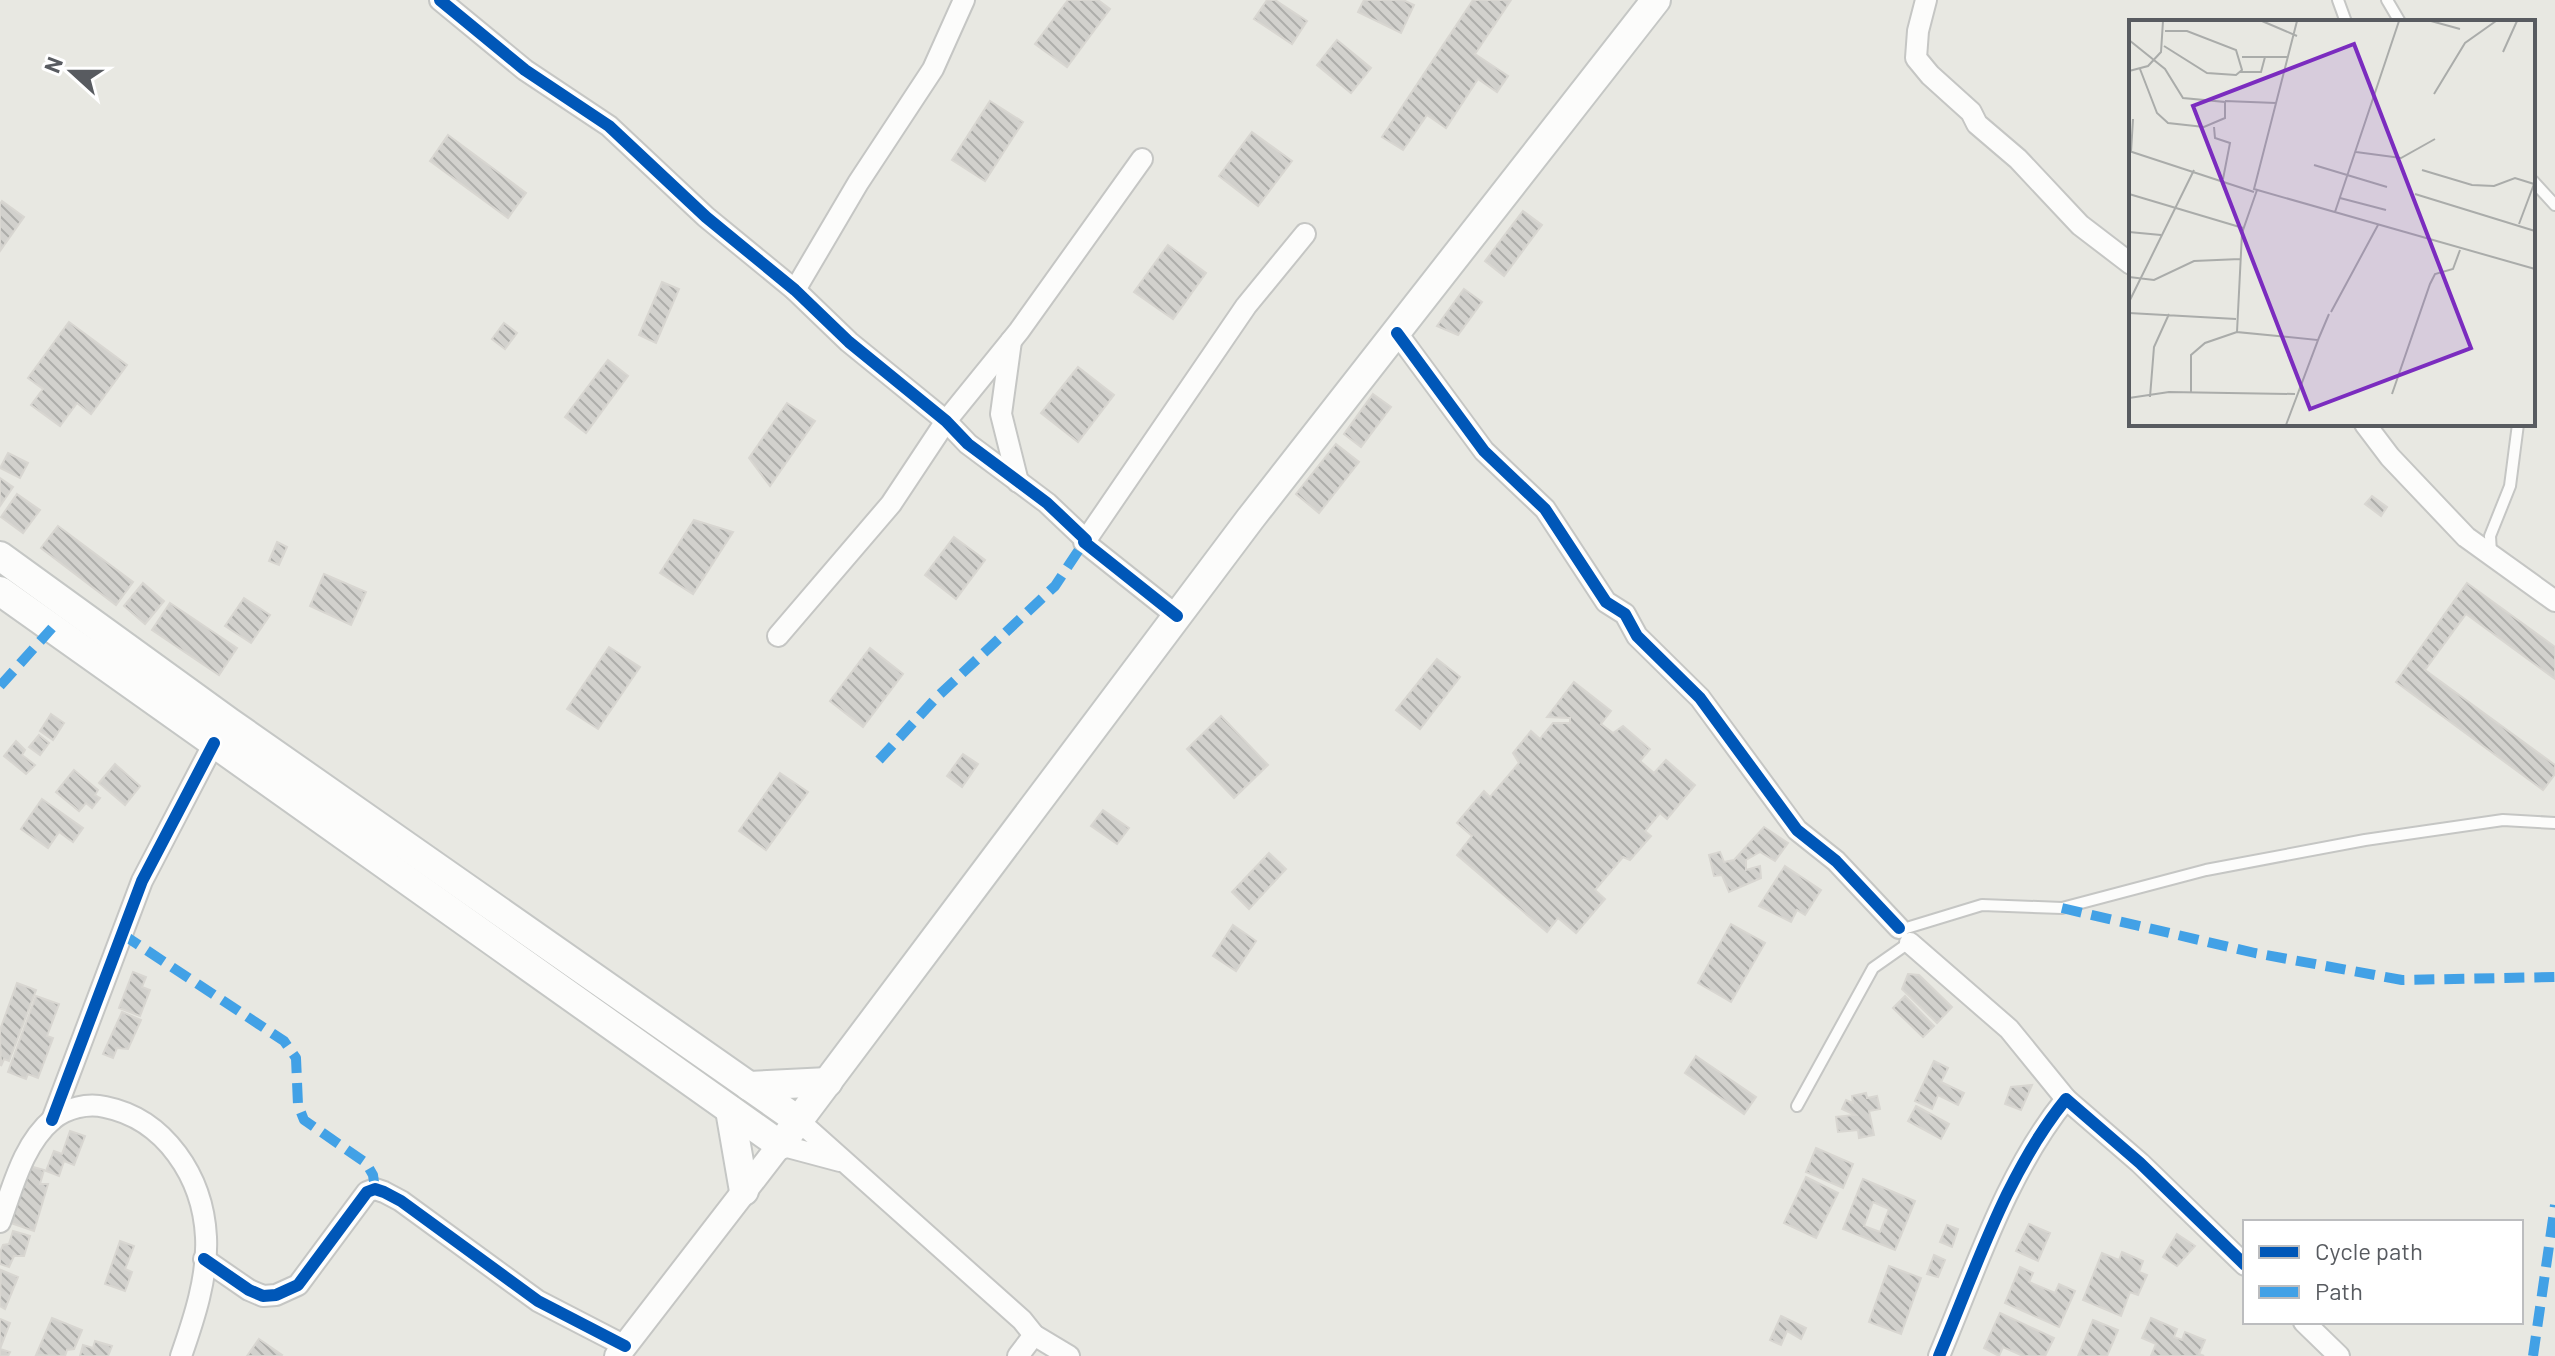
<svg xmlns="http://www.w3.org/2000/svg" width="2555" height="1356" font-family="Barlow,sans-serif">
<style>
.building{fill:url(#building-back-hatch);stroke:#d8d6d1;stroke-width:2;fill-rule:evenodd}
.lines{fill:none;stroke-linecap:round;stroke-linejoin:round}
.service-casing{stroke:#c5c6c4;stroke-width:14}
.minor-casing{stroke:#c5c6c4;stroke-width:24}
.tertiary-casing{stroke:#c5c6c4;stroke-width:28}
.secondary-casing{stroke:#c5c7c5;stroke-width:32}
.service{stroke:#fcfcfb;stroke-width:10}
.minor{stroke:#fcfcfb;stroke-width:20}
.tertiary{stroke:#fcfcfb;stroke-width:24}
.secondary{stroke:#fcfcfb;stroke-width:28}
.quiet{stroke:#42a1e6;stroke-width:10;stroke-dasharray:20 10;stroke-linecap:butt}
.cycleway-casing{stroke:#fff;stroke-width:17}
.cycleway{stroke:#0057b8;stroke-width:12}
.inset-road{fill:none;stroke:#aaacaa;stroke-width:2}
.view{fill:#7b2cbf;fill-opacity:0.15;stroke:#7b2cbf;stroke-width:4}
.inset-edge{fill:none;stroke:#585b60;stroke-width:4}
</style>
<defs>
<pattern id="building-back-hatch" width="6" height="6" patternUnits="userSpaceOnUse" patternTransform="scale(2)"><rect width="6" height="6" fill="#d2d1cd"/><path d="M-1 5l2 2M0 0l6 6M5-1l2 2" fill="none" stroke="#adadaa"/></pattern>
</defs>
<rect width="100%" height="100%" fill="#e8e8e2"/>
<g class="building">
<path d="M1068 0H1098L1110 9 1067 67 1035 44Z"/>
<path d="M1267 0H1275L1307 21 1292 44 1254 19Z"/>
<path d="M1364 0H1403L1414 5 1401 33 1358 12Z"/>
<path d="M1473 0H1511L1475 54 1508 76 1497 92 1478 79 1446 128 1427 115 1403 150 1382 137Z"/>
<path d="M1337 40 1371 68 1351 93 1317 65Z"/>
<path d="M990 101 1023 122 985 181 952 160Z"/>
<path d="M1252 132 1292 161 1258 206 1219 176Z"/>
<path d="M448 135 526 193 508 218 430 161Z"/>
<path d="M2 201 24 217 0 251V204Z"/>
<path d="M1523 211 1542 225 1504 276 1485 261Z"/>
<path d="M1168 245 1206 273 1173 319 1134 292Z"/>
<path d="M662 282 679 289 656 343 639 335Z"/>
<path d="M1464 289 1482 302 1458 335 1437 326Z"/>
<path d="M69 322 127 365 91 414 77 403 60 426 31 405 43 389 28 378Z"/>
<path d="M504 323 517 333 505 349 492 339Z"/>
<path d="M608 360 628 376 586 433 565 417Z"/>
<path d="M1078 367 1114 395 1078 442 1041 413Z"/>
<path d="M1373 394 1391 407 1361 447 1344 434Z"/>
<path d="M787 403 815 421 770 486 749 458Z"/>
<path d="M1336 444 1359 462 1319 513 1296 494Z"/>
<path d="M8 453 28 463 20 478 0 468Z"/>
<path d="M0 478 13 487 0 506Z"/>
<path d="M17 494 40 510 23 533 1 517Z"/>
<path d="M2372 496 2387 507 2381 516 2365 504Z"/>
<path d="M694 520 733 532 693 594 660 573Z"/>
<path d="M58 526 133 582 116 605 41 548Z"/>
<path d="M954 537 985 560 956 599 925 575Z"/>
<path d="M277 542 287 547 279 565 269 561Z"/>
<path d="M324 574 366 592 351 625 310 606Z"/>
<path d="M143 583 164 601 145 624 124 606Z"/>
<path d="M2467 583 2555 647V679L2466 614 2425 670 2555 765V774L2543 790 2396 682Z"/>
<path d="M244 598 270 615 251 643 225 626Z"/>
<path d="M170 603 237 648 219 675 152 630Z"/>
<path d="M609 647 640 667 598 729 567 709Z"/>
<path d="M870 648 903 674 863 727 830 701Z"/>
<path d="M1437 659 1460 677 1420 729 1396 710Z"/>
<path d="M1574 682 1611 711 1601 724 1613 733 1623 726 1650 749 1640 761 1654 773 1666 760 1695 785 1667 819 1660 813 1645 831 1651 836 1630 860 1623 857 1595 890 1605 899 1576 933 1558 918 1547 932 1457 855 1472 836 1457 823 1484 791 1490 797 1519 763 1513 753 1531 731 1540 739 1553 723H1570V718L1547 717Z"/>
<path d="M51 714 64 723 53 740 40 731Z"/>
<path d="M1221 716 1268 765 1234 798 1187 749Z"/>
<path d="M39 735 49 743 40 755 29 747Z"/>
<path d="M16 741 25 750 22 755 35 765 26 774 4 756Z"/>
<path d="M963 754 978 764 962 787 947 776Z"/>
<path d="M115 764 140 786 125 805 99 783Z"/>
<path d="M74 770 98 790 95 795 100 798 92 808 86 803 79 811 56 792Z"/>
<path d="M780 773 808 792 766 850 739 831Z"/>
<path d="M42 799 83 828 73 842 59 832 48 848 21 829Z"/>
<path d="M1103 810 1129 828 1117 844 1091 826Z"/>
<path d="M1764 827 1788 843 1775 861 1760 852 1746 860V870L1760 866 1761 878 1729 892 1722 875 1714 876 1709 855 1720 852 1724 862 1734 860Z"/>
<path d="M1269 853 1286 869 1249 909 1232 892Z"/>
<path d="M1785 866 1821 890 1805 915 1797 910 1791 922 1759 906Z"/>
<path d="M1731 924 1765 943 1731 1002 1698 983Z"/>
<path d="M1233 925 1256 941 1236 971 1213 956Z"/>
<path d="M133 972 146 977 142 987 150 990 140 1016 119 1008Z"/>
<path d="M1908 974 1919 975 1952 1007 1937 1023 1902 989Z"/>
<path d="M17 983 36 990 9 1061 4 1059 1 1066 0 1030Z"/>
<path d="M36 996 59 1004 47 1036 53 1038 38 1078 28 1074 26 1079 8 1072Z"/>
<path d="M1905 996 1934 1026 1923 1037 1893 1008Z"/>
<path d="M122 1012 141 1020 128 1049 117 1048 113 1058 103 1054Z"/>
<path d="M1696 1056 1756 1097 1744 1114 1685 1073Z"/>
<path d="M1934 1061 1948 1068 1941 1082 1964 1093 1958 1105 1938 1095 1932 1109 1915 1101Z"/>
<path d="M2032 1085 2021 1110 2005 1104 2011 1087Z"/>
<path d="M1866 1093 1867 1098 1877 1096 1880 1109 1869 1111 1874 1135 1859 1138 1858 1130 1838 1132 1836 1117 1855 1115 1842 1109 1846 1100 1853 1103 1852 1096Z"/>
<path d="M1916 1106 1949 1124 1941 1139 1908 1121Z"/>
<path d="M70 1131 85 1136 74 1165 64 1161 59 1176 46 1171 54 1151 62 1154Z"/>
<path d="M1816 1148 1853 1164 1843 1188 1806 1172Z"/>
<path d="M26 1165 44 1170 40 1184H48L34 1231 8 1222Z"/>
<path d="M1806 1177 1838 1193 1816 1238 1784 1223Z"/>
<path d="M1863 1179 1915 1201 1895 1250 1843 1229ZM1873 1202 1889 1209 1880 1232 1864 1226Z"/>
<path d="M2029 1224 2050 1233 2038 1261 2016 1251Z"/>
<path d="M1947 1225 1958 1229 1952 1247 1940 1242Z"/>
<path d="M13 1231 30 1236 24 1256H14L9 1267 0 1264V1252L3 1245 9 1244Z"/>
<path d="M2177 1234 2195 1246 2177 1266 2163 1257Z"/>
<path d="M120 1241 134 1246 125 1269 132 1272 125 1291 105 1284Z"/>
<path d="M2122 1252 2143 1261 2139 1272 2147 1275 2138 1295 2130 1292 2121 1316 2083 1300 2102 1253 2119 1260Z"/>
<path d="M1934 1255 1945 1260 1938 1277 1927 1274Z"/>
<path d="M1889 1266 1921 1278 1901 1334 1869 1322Z"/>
<path d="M2020 1267 2033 1273 2029 1282 2055 1293 2059 1284 2075 1291 2059 1327 2005 1303Z"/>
<path d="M1 1270 18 1277 5 1309 0 1306Z"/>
<path d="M2000 1313 2054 1338 2045 1356H2023L2003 1347 1999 1356 1984 1348Z"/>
<path d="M1781 1316 1806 1328 1801 1339 1787 1331 1781 1345 1770 1340Z"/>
<path d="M52 1318 82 1330 74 1349 67 1350 65 1356 36 1355Z"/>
<path d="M2151 1318 2177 1329 2174 1337 2182 1340 2185 1332 2205 1340 2199 1354 2204 1356H2151L2156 1344 2142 1338Z"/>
<path d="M0 1319 10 1323 0 1349 10 1352 8 1356H0Z"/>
<path d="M2093 1320 2118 1330 2107 1356H2078Z"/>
<path d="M259 1339 282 1355 281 1356H247Z"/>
<path d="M95 1341 112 1346 108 1356H80L83 1345 93 1348Z"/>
</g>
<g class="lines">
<g class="service-casing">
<g id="service">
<path d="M2338 0 2346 22"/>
<path d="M2387 0 2400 22"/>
<path d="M2533 181 2555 205"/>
<path d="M2491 553 2490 536 2510 486 2518 424"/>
<path d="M1900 930 1982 905 2062 908 2206 870 2365 840 2503 820 2555 823"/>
<path d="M1797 1106 1873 968 1910 942"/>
</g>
</g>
<g class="minor-casing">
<g id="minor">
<path d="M440 0 525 70 609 126 706 217 795 290 849 342 946 421 968 444 1047 503 1086 540 1084 542 1177 616"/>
<path d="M1926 0 1918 31 1916 58 1930 75 1971 112 1977 124 2018 159 2080 225 2131 264"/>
<path d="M795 290 858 183 933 69 964 0"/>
<path d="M1397 333 1484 451 1545 509 1606 602 1625 614 1637 636 1700 698 1797 830 1836 861 1899 928"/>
<path d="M1011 341 1001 414 1018 482"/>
<path d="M2365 424 2390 457 2466 537 2555 601"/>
<path d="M1086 540 1246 306 1305 234"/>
<path d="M778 636 891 504 946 421 1019 331 1142 159"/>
<path d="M1910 943 2009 1029 2066 1099"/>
<path d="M52 1120 142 881 214 743"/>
<path d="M799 1121 1022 1320 1034 1335 1069 1356"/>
<path d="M780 1145 840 1161"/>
<path d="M0 1222C13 1187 23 1144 53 1119 67 1108 87 1103 105 1107 165 1119 203 1177 206 1237 208 1277 194 1319 181 1356"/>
<path d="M204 1259 249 1290 263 1296 276 1295 298 1285 367 1192 375 1189 384 1192 401 1201 538 1301 625 1346"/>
<path d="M2304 1322 2339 1356"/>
<path d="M1018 1356 1034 1335"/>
<path d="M1939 1356C1976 1269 2006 1173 2066 1099L2140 1163 2245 1265"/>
</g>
</g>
<g class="tertiary-casing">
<path id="tertiary" d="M617 1356 780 1145"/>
</g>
<g class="secondary-casing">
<g id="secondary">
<path d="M0 556 229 722 799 1121"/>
<path d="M0 591 780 1145 1250 519 1656 0"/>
<path d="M749 1086 828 1082"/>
<path d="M730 1110 744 1191"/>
</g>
</g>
<use href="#service" class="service"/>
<use href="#minor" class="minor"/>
<use href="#tertiary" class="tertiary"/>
<use href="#secondary" class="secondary"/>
<g class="quiet">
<path d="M0 686 52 628"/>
<path d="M879 760 937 697 1055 586 1084 542"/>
<path d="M2062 908 2255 953 2402 980 2555 977"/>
<path d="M122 934 284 1041 296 1058 298 1105 304 1120 366 1163 373 1175 375 1189"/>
<path d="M2533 1356 2555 1205"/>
</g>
<g class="cycleway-casing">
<g id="cycleway">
<path d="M440 0 525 70 609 126 706 217 795 290 849 342 946 421 968 444 1047 503 1086 540 1084 542 1177 616"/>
<path d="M1397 333 1484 451 1545 509 1606 602 1625 614 1637 636 1700 698 1797 830 1836 861 1899 928"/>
<path d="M52 1120 142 881 214 743"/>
<path d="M204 1259 249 1290 263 1296 276 1295 298 1285 367 1192 375 1189 384 1192 401 1201 538 1301 625 1346"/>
<path d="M1939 1356C1976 1269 2006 1173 2066 1099L2140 1163 2245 1265"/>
</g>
</g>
<use href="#cycleway" class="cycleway"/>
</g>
<g transform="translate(2129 20)">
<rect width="406" height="406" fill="#e8e8e2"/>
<path class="inset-road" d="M133 1 168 16M168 1 125 169 406 249M302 1 331 9M0 20 36 49 54 78 96 82V98L75 107 39 103 28 93 11 49M35 26 78 53 107 55 113 50 107 30 58 11H36M374 32 388 1M113 37H159M0 51 19 46 32 32 34 1M111 52H132L136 37M305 74 336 23 367 1M96 81 147 83M85 107 86 118 101 123 94 159M0 131 125 172M2 132 4 99M227 132 272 138 306 119M185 145 258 167M293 150 343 165 365 166 386 158 405 164 390 204M128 170 113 213 108 312 189 320 157 405M0 174 114 208M286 174 406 211M211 178 257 190M206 192 270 1M0 212 32 215M0 257 25 260 65 241 111 239M0 282 65 150M202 292 249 205M0 293 107 299M189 320 200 294M62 372V335L76 323 108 312M263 374 301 264 306 254 324 249 331 230M21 377 25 327 40 294M0 378 40 372 166 374"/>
<path class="view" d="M225 24 342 328 181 389 64 86Z"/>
<rect width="406" height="406" class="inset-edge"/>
</g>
<rect x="2243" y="1220" width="280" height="104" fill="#ffffff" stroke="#bcbdbf" stroke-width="2"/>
<rect x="2259" y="1246" width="40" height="12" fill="#0057b8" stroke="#bcbdbf" stroke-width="2"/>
<text x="2315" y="1260" font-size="24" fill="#585b60">Cycle path</text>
<rect x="2259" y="1286" width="40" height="12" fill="#42a1e6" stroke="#bcbdbf" stroke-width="2"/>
<text x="2315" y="1300" font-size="24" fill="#585b60">Path</text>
<g transform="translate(72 72) rotate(291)" stroke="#ffffff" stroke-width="6" paint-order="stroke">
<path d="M0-6L14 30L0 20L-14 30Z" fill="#585b60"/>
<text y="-12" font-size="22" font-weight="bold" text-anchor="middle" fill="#585b60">N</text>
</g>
</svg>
